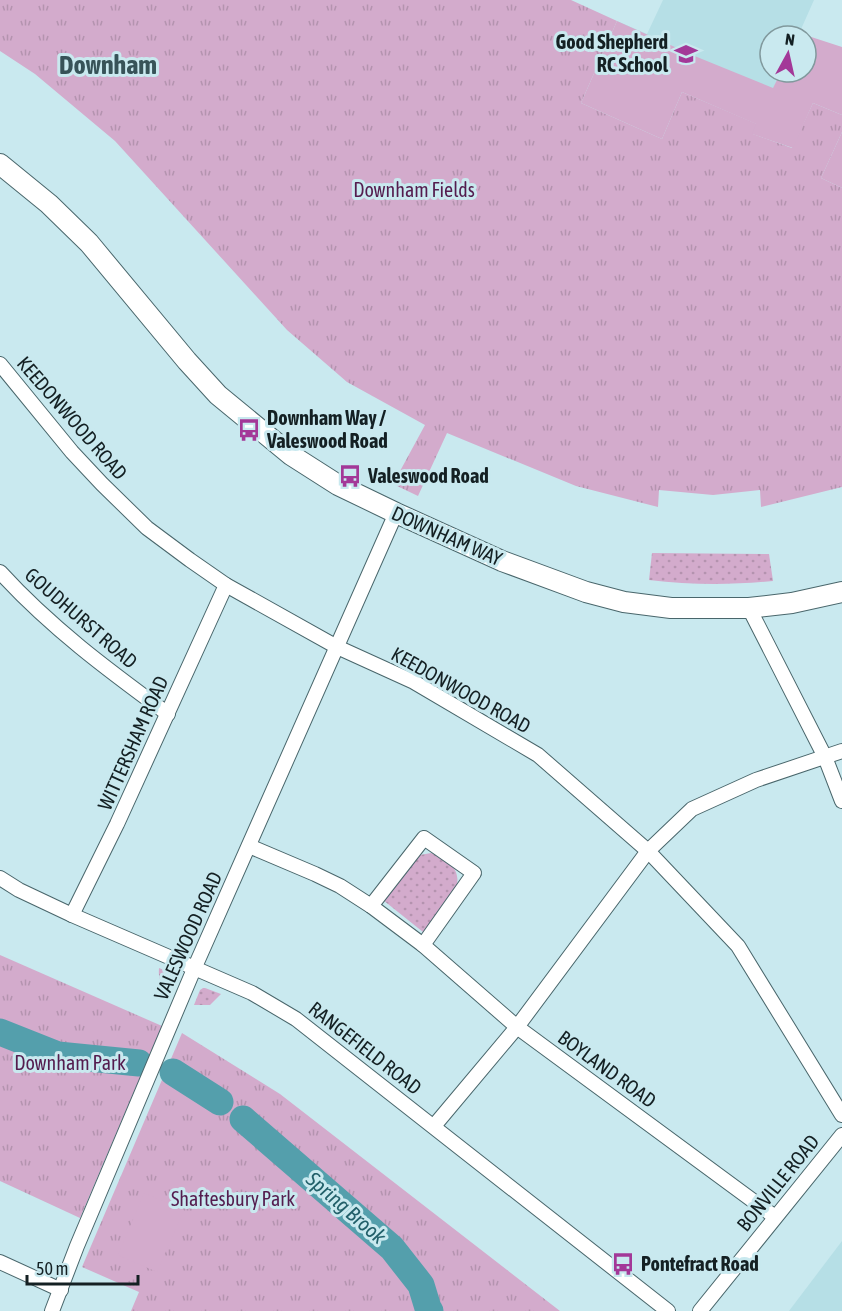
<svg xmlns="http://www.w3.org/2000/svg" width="842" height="1311" font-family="'Asap Condensed',sans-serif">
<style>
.built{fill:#b6dfe6}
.grass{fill:url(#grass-dots)}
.park{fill:url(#park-tufts)}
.pitch{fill:#d3abcc}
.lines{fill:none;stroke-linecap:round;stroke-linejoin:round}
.river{stroke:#549fac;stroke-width:27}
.street-casing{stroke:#49666b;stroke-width:16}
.secondary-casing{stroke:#49666b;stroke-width:22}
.street{stroke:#fff;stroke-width:14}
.secondary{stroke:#fff;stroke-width:20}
.labels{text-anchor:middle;stroke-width:6;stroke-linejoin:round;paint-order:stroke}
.poi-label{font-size:20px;font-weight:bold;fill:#142023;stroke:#c9e9ef;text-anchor:start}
.park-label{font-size:20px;fill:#541c4e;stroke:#c9e9ef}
.street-label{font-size:20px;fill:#142023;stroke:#c9e9ef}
.water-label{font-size:21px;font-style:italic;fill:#22606a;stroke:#c9e9ef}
.district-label{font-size:26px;font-weight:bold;fill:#375358;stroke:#c9e9ef}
</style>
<defs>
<pattern id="grass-dots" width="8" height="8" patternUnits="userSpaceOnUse" patternTransform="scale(1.5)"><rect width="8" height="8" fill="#d3abcc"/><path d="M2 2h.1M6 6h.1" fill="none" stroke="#b493af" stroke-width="1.8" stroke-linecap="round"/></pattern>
<pattern id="park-tufts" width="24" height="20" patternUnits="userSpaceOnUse" patternTransform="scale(1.5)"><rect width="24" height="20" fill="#d3abcc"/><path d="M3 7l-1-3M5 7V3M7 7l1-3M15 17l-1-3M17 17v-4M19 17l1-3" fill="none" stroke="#b493af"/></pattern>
</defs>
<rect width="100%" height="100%" fill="#c9e9ef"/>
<g class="built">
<path d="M663 0H814L798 36H770V72H781L757 124 617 21 647 34Z"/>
<path d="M842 1241V1311H789Z"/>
</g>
<g class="grass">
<path d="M652 553 769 554 773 581C731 585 691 585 649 580Z"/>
<path d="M431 853C448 858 462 870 456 889L423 932 383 900 414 859 420 855Z"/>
<path d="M159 968 176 975 169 992C161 984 158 979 159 968Z"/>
<path d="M203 988H205L221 994 210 1005H194L200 990Z"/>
</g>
<g class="park">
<path d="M0 0H571L617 21 581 103 662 139 682 92 757 124 753 134 792 148 813 103 842 115V132L821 178 842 188V487L761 507 760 490 713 495 659 490 658 507 576 486 447 433 418 496 393 484 425 425 347 382 287 330 115 141 35 74 0 51Z"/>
<path d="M0 955 162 1026 80 1218 0 1181Z"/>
<path d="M182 1033 280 1094 560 1311H131L139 1292 82 1267Z"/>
</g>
<g class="pitch">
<path d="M617 21 697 57 773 88 781 72H806V36H798L799 33 842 47V115L813 103 793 148 752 134 756 124 682 92 662 139 581 103Z"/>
<path d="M842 132V188L821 178Z"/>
<path d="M144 1193 184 1210 157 1272 118 1255Z"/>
</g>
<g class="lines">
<g class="river">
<path d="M0 1032 58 1055 139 1063"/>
<path d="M173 1072 220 1102"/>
<path d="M243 1119 392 1248 421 1285 428 1308 430 1311"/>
</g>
<g class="street-casing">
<g id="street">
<path d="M0 364 72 452 102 484 147 528 190 560 226 585 337 647 414 682 538 755 648 851 738 946 842 1115"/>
<path d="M0 572C50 627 108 670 168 714"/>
<path d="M749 608 825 757 842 801"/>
<path d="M249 846 315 874 340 886 371 906 423 945 517 1027 775 1217"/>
<path d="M0 878 19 890 72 915 252 993 296 1019 668 1311"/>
<path d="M371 906 424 838 474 873 423 945"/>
<path d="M72 915 117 824 226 585"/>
<path d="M434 1126 517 1027 648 851 692 809 756 780 842 751"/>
<path d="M0 1262 61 1290"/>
<path d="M52 1311 77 1246 194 969 396 513"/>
<path d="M700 1311 842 1135"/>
</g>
</g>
<g class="secondary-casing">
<path id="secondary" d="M0 164 49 204 89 243 187 361 218 395 291 455 338 485 396 513 502 561 586 592 624 602 671 608H749L792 603 842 592"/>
</g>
<use href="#street" class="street"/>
<use href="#secondary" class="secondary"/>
</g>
<defs>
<g id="school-bare" transform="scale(1.8)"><path d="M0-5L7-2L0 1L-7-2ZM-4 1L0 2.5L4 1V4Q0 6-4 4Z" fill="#a33898" stroke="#c9e9ef" stroke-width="2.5" paint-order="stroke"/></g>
<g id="bus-bare" transform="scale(1.8)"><path d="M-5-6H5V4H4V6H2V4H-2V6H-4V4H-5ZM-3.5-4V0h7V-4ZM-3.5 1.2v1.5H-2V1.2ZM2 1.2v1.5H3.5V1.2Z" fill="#a33898" stroke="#c9e9ef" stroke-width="2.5" paint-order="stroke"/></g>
</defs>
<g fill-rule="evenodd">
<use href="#school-bare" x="686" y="54"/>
<use href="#bus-bare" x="249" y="430"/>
<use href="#bus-bare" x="350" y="476"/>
<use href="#bus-bare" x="623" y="1264"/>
</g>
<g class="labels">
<g class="poi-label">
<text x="668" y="49" text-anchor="end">Good Shepherd<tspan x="668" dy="23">RC School</tspan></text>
<text x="267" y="425">Downham Way /<tspan x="267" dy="23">Valeswood Road</tspan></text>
<text x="368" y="483">Valeswood Road</text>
<text x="641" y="1271">Pontefract Road</text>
</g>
<g class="park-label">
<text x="414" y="197">Downham Fields</text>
<text x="70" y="1070">Downham Park</text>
<text x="233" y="1206">Shaftesbury Park</text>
</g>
<g class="street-label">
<text transform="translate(72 418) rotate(49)" y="7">KEEDONWOOD ROAD</text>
<text transform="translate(447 536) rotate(24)" y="7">DOWNHAM WAY</text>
<text transform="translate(81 618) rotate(41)" y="7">GOUDHURST ROAD</text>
<text transform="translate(461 690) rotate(29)" y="7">KEEDONWOOD ROAD</text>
<text transform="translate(133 743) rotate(-66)" y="7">WITTERSHAM ROAD</text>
<text transform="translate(188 936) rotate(-66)" y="7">VALESWOOD ROAD</text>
<text transform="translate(365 1048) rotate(38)" y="7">RANGEFIELD ROAD</text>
<text transform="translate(607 1069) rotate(36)" y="7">BOYLAND ROAD</text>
<text transform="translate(778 1183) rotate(-51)" y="7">BONVILLE ROAD</text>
</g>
<g class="water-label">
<text transform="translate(346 1208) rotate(41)" y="7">Spring Brook</text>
</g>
<g class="district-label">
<text x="108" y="74">Downham</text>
</g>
</g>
<g transform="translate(788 54) rotate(8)"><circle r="28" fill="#c9e9ef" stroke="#81999d" stroke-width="1.5"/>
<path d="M0-4.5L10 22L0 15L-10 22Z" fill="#a33898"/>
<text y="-9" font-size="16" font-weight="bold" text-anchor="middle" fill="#142023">N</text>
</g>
<path d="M27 1275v9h111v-9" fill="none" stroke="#142023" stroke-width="3"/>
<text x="36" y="1275" font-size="18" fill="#142023" stroke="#c9e9ef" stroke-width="4.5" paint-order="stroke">50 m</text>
</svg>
